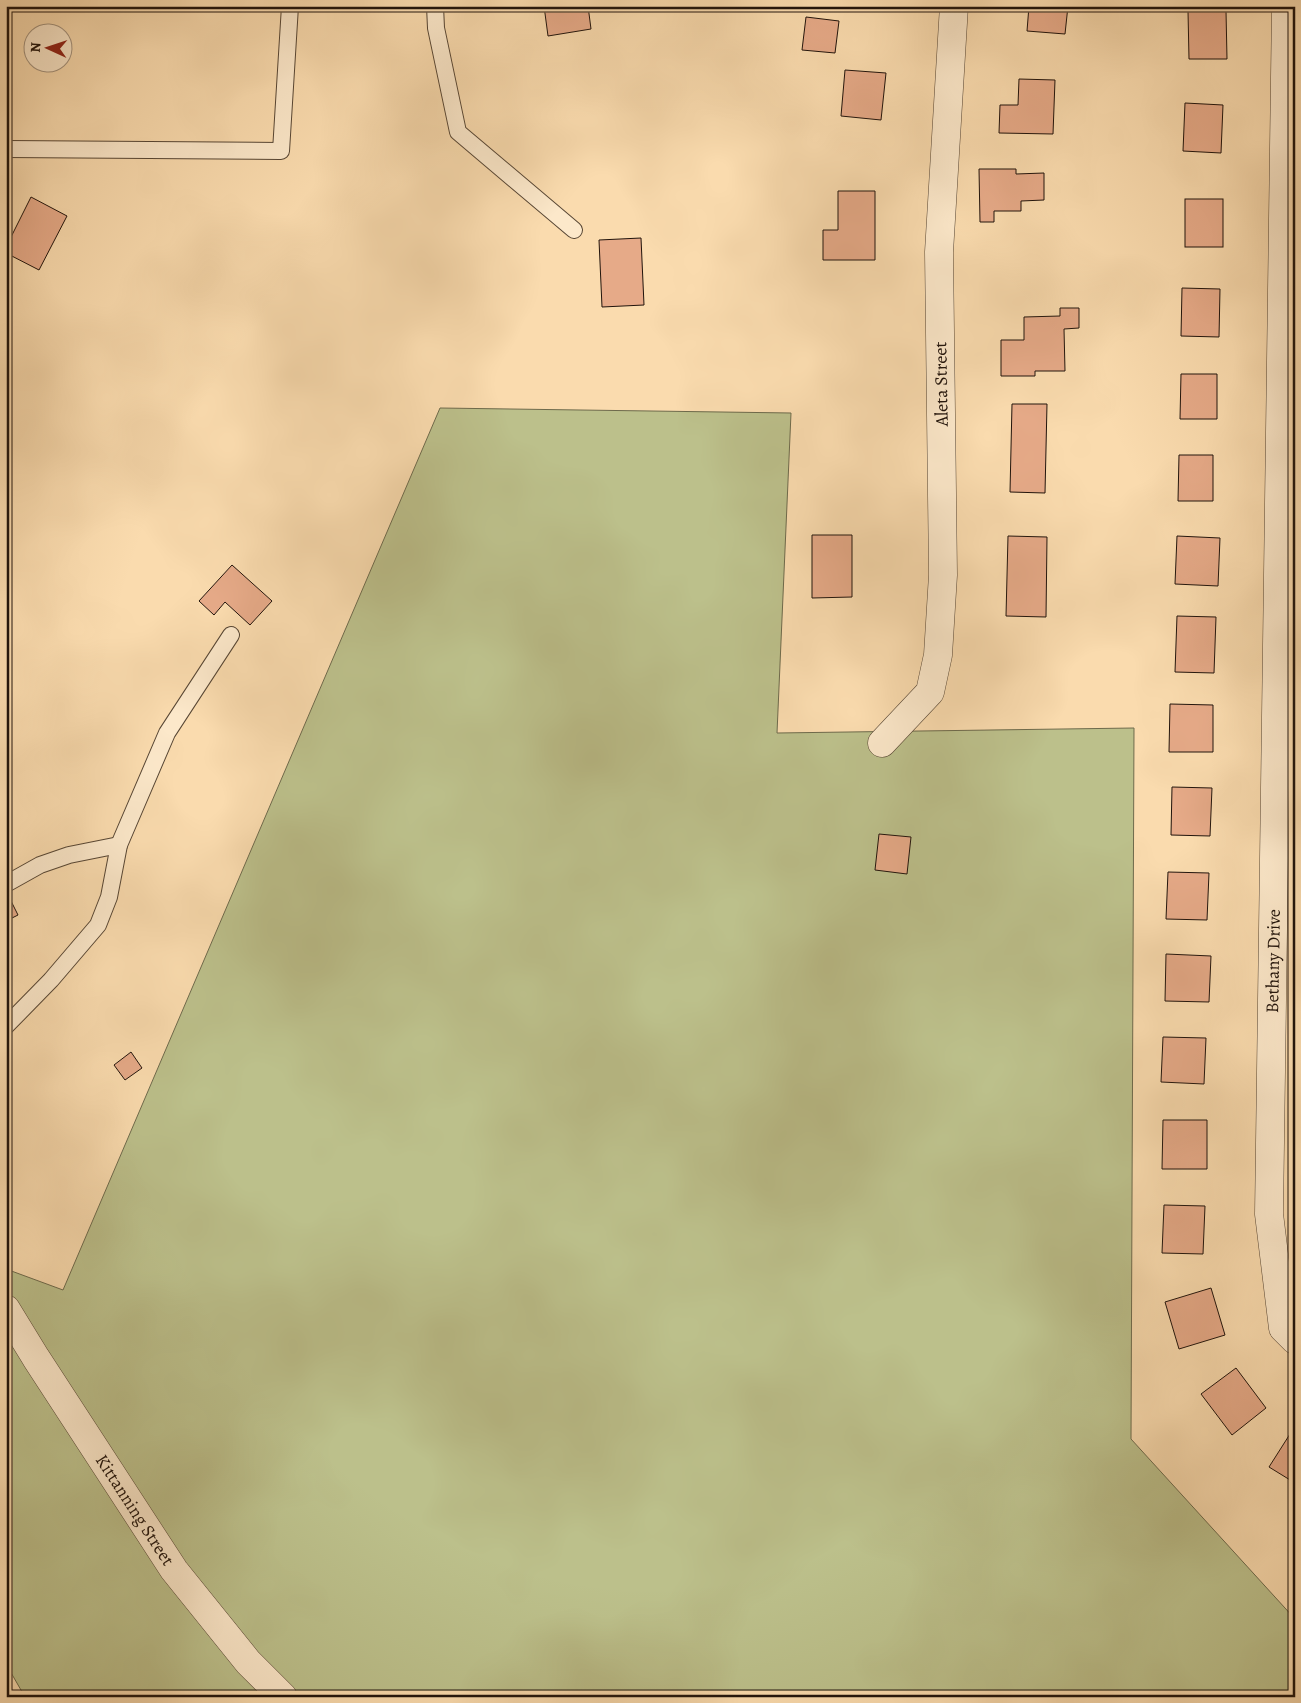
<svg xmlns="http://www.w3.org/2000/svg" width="1301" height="1703" font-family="Alegreya,serif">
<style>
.green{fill:#bcc08b;stroke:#6e6a4c}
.building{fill:#e6aa88;stroke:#21140c}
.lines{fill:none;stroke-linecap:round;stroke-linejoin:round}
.service-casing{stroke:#574634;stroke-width:18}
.minor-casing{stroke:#574634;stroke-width:29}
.tertiary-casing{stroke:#574634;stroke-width:29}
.service{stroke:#fce8ca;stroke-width:16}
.minor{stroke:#fce8ca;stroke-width:28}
.tertiary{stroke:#fce8ca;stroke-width:28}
.labels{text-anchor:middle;stroke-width:5;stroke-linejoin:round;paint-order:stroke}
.street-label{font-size:18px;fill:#21140c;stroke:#fce8ca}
</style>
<rect width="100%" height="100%" fill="#fadbae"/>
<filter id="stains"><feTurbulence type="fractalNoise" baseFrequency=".004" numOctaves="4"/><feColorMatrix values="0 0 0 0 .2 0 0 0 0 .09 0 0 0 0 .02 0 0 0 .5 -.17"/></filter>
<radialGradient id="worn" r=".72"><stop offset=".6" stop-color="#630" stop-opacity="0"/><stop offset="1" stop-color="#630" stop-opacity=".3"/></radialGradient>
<path class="green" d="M440 408 791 413 777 733 1134 728 1131 1439 1295 1619V1697H25L6 1664V1269L63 1290Z"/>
<g class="building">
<path d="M544 6H588L591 29 548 36Z"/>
<path d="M1029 6H1068L1065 34 1027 31Z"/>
<path d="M1188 11H1226L1227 59H1189Z"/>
<path d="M806 17 839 21 835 53 802 50Z"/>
<path d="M845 70 886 73 881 120 841 116Z"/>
<path d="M1019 79 1055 80 1053 134 999 133 1000 105H1018Z"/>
<path d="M1185 103 1223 105 1221 153 1183 151Z"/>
<path d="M979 169H1016V174L1044 173V200L1021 201V211H994V222H980Z"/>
<path d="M838 191H875V260H823V230H838Z"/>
<path d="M31 197 67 216 39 270 6 253V247Z"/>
<rect x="1185" y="199" width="38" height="48"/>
<path d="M641 238 644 305 602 307 599 240Z"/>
<path d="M1182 288 1220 289 1219 337 1181 336Z"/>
<path d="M1060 308H1079V328L1064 329 1065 371H1035V376H1001V340H1024V317L1060 316Z"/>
<path d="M1181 374H1217V419H1180Z"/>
<path d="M1012 404H1047L1045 493 1010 492Z"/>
<path d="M1179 455H1213V501H1178Z"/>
<path d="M812 535H852V597L812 598Z"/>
<path d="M1008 536 1047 537 1046 617 1006 616Z"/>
<path d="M1177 536 1220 538 1218 586 1175 584Z"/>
<path d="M232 565 272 601 250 625 225 602 214 615 199 601Z"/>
<path d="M1177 616 1216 617 1214 673 1175 672Z"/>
<path d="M1170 704 1213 705V752H1169Z"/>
<path d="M1172 787 1212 788 1210 836 1171 835Z"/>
<path d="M879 834 911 837 907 874 875 870Z"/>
<path d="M1168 872 1209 873 1207 920 1166 919Z"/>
<path d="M9 897 18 915 6 921V898Z"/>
<path d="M1166 954 1211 956 1209 1002 1165 1001Z"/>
<path d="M1163 1037 1206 1038 1204 1084 1161 1082Z"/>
<path d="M131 1052 142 1068 125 1080 114 1065Z"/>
<path d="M1163 1120H1207V1169H1162Z"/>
<path d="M1164 1205 1205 1206 1203 1254 1162 1253Z"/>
<path d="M1211 1288 1225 1335 1179 1349 1165 1302Z"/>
<path d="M1236 1368 1266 1408 1232 1435 1201 1394Z"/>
<path d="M1290 1434 1295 1437V1483L1269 1467Z"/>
</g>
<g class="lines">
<g class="service-casing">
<g id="service">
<path d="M435 6 436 28 458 132 574 230"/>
<path d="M6 149 281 151 290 6"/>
<path d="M6 884 40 865 69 855 119 845"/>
<path d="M6 1026 51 980 98 925 109 897 119 845 167 733 231 635"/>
</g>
</g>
<g class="minor-casing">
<g id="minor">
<path d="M1286 6 1269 1214 1283 1328 1295 1340"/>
<path d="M882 743 930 692 938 655 943 575 939 252 954 6"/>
</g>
</g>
<g class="tertiary-casing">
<path id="tertiary" d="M6 1309 36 1358 174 1570 248 1662 283 1697"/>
</g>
<use href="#service" class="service"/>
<use href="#minor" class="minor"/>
<use href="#tertiary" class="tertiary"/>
</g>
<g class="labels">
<g class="street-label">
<text transform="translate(941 384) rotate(-91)" y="6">Aleta Street</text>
<text transform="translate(1273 961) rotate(-89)" y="6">Bethany Drive</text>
<text transform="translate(135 1510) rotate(57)" y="6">Kittanning Street</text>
</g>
</g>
<rect width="1301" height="1703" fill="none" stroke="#fadbae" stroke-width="25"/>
<rect x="8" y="8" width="1286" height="1688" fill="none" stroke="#21140c" stroke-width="2.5"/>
<rect x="12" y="12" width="1276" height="1678" fill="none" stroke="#21140c"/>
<g transform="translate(48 48) rotate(273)"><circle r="24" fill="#fce8ca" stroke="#a4937e"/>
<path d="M0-4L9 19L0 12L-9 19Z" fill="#8f2418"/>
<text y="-8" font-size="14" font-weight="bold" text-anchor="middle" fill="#21140c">N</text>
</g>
<rect width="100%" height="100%" filter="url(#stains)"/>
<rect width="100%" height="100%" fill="url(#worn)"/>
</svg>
